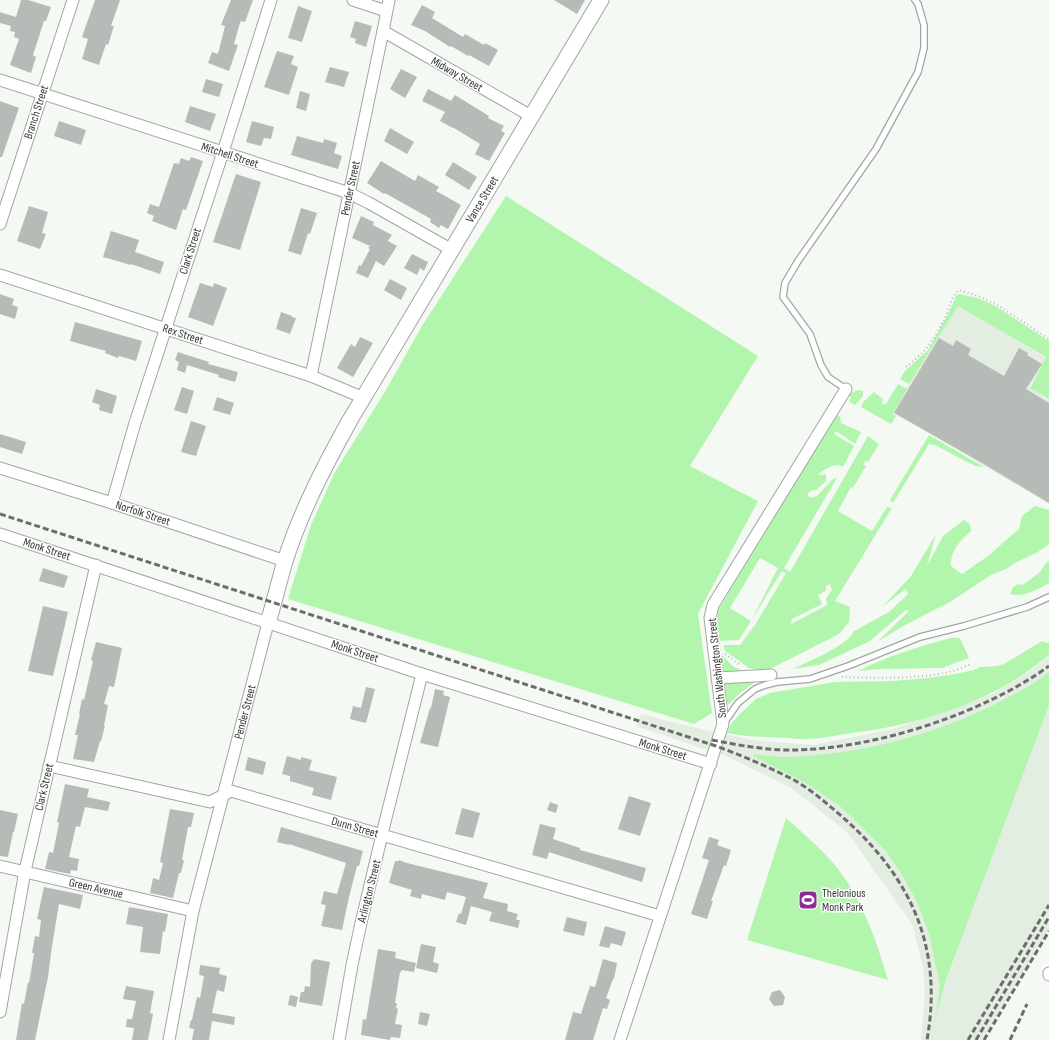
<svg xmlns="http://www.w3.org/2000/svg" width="1049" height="1040" font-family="'Sofia Sans Condensed',sans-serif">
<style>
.built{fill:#e3ede2}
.green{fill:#b2f6ae;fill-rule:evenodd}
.building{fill:#b7bbb7}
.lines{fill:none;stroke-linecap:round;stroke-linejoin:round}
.lane-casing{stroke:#a2a6a2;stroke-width:8}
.street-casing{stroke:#a2a6a2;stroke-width:13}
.secondary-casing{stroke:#a2a6a2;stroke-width:17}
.path{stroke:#b7bbb7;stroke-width:2;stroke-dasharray:1 3;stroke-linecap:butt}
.lane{stroke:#fff;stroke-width:5.5}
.street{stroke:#fff;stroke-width:11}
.secondary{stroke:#fff;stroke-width:15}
.rail{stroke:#6b6e6b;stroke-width:3;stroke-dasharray:6 3;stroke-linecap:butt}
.labels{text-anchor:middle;stroke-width:3;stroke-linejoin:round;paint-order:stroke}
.street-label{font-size:12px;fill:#343634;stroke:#fff}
.poi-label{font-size:12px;fill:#343634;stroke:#fff;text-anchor:start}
</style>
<rect width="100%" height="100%" fill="#f4f9f4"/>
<g class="built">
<path d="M958 303 1046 358 1029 387 1049 400V504L892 411Z"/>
<path d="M1049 656V929L982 1040H921L925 993 923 967 912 924 847 832 790 787 728 757 636 726 641 714 684 725 752 740 814 745 893 729 992 694 1030 671Z"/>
</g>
<g class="green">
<path d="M506 196 758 356 690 466 758 501 698 614 712 713 694 724 288 599 311 525 335 472 386 390 422 326Z"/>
<path d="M959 294 978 298 994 305 1049 341V399L1030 388 1046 357 958 306 909 384 900 379 905 371 928 350 949 312 956 296Z"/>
<path d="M898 384 907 389 893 414 896 416 891 424 861 407 864 401 874 392 883 399 882 404H886Z"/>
<path d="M857 390 863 391V396L855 405 849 402 851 397 848 395Z"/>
<path d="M837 414 840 417 841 423 861 432 855 444 836 431 834 434 854 446 843 467C835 461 825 470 818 474L821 475 826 474V481L816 490 811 491 807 494 810 498 817 496 833 479 837 478 784 568 790 572 868 436 879 444 868 462 866 461 863 464 866 466 853 488 851 487 838 511 872 531 887 507 892 508 835 601 850 607 849 622 839 634 768 670H759L749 668 725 651 723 645H740L755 625 786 573 782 571 739 640 718 641 716 620 719 609 825 428 833 417ZM760 558 778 568 751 621 730 608ZM830 584 832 590 826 598 827 605 791 624 792 619 822 604 818 595 826 591V586Z"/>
<path d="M929 435 984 467 975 466 935 445 929 444 893 503 890 500Z"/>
<path d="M1035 506 1049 510V544L1038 552 1015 563 1006 569 991 575 950 602 905 625 877 642 909 611 906 610 870 641 819 665 792 669 823 655 840 645 850 637 854 631 889 612 908 594 906 589 883 606 911 576 936 534 927 566 943 536 964 520 970 524 971 531C960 541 950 551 951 566L962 574 988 556 1019 529 1022 516Z"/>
<path d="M1049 561V583C1038 589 1024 598 1010 594L1013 587 1018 584 1023 585 1040 572 1045 564Z"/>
<path d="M950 638H960L969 658 942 668 882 669 858 671C887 656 919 647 950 638Z"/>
<path d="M1042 641 1047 643 1049 642V655C992 703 919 725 845 734 832 736 819 739 806 739 800 740 794 738 788 738 768 737 747 737 727 733L731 724 738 716 756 699 770 693 835 682 894 681 927 678 955 674 974 670 980 667 997 666 1004 664Z"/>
<path d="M719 652 733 666 743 672 721 674Z"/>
<path d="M1049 672V705L945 982 936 1017 940 985 928 930 916 900 901 873 885 850 840 806 822 794 802 781 753 756 754 754C763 755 772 757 781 757 799 757 817 755 835 753 895 745 952 727 1005 699 1020 691 1036 683 1049 672Z"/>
<path d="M759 679 740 693 728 705 726 703 723 683 730 680Z"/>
<path d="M786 818C804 834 823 850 838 869 863 901 877 942 888 980L747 940Z"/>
</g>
<g class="building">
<path d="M21 0H28L51 7 46 21H44L33 55 36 57 31 73 10 65 19 39 14 37 15 32 10 31 11 26 0 23V12L16 17Z"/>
<path d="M95 0H120L111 26H114L108 45 106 44 99 65 82 59 88 39 82 37Z"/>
<path d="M231 0H253L245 22 241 21 239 26 234 44 238 45 229 71 208 63 212 52 218 54 225 26 221 25Z"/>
<path d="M554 0H585L577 14Z"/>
<path d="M422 5 435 12 432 18 463 37 465 34 484 45 485 43 498 50 489 66 469 55 468 56 451 46 450 47 425 31 411 25Z"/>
<path d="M298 6 312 11 302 42 288 38Z"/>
<path d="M355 21 372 26 366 47 355 43 356 39 350 37Z"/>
<path d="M277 51 294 56 291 64 298 67 289 95 264 87Z"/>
<path d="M330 67 349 72 344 87 325 82Z"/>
<path d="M401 69 417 77 405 98 390 89Z"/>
<path d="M206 79 223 84 219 97 202 92Z"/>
<path d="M428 89 451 101 455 95 489 116 488 118 504 126 501 131 505 133 489 161 475 154 480 144 454 128H453L440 121 445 112 422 101Z"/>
<path d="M300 91 310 94 306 111 296 108Z"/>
<path d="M0 101 19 108 2 157H0Z"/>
<path d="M190 106 216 114 210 131 185 122Z"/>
<path d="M59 121 86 130 81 145 54 136Z"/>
<path d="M252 121 274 127 271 139 264 138 261 146 246 142Z"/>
<path d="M390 128 414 142 407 154 384 141Z"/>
<path d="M297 136 323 143 324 139 337 143 334 153 342 156 338 169 291 155Z"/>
<path d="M191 157 203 161 186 210 183 209 176 230 152 221 154 216 147 213 150 204 159 207 174 163 179 164 181 158 189 161Z"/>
<path d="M381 161 415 181 418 175 439 187 436 191 461 205 448 229 441 225 439 228 430 222 431 219 385 193 384 194 367 183Z"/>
<path d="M453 162 477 177 469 190 445 175Z"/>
<path d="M236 174 261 182 240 250 213 242Z"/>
<path d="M29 206 48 212 42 233 46 234 40 249 17 241Z"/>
<path d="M301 208 317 213 310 234 308 233 301 255 288 251Z"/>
<path d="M361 216 374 222 373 225 392 235 388 241 397 246 384 266 376 261 368 278 356 273 359 265 361 266 370 249 368 248 370 246 352 238Z"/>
<path d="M111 231 139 240 135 252 164 262 160 274 131 264V265L103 257Z"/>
<path d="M412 254 428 262 424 271 420 268 417 275 404 268Z"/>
<path d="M390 279 407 288 401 300 384 290Z"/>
<path d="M200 283 213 287 214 283 227 288 213 326 188 317Z"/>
<path d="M0 294 14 299 12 305 18 307 15 319 0 314Z"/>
<path d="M281 312 292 316V317L296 318 290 334 276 329Z"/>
<path d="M75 322 142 341 136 361 119 356 118 358 105 353 106 351 70 341Z"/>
<path d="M360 337 373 343 353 377 337 368 351 344 355 347Z"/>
<path d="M939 338 953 346 956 340 971 349 968 355 1004 376 1019 348 1028 353 1027 355 1042 364 1026 389 1049 403V503L982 463 894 413Z"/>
<path d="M178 352 209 362 208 364 238 372 235 382 218 377 219 375 187 365 185 373 177 370 179 362 175 360Z"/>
<path d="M182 387 194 391 187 414 174 410Z"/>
<path d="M96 389 117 396 112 414 99 410 100 405 92 402Z"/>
<path d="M217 397 234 403 230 415 213 410Z"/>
<path d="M191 421 206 426 196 456 181 452Z"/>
<path d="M0 434 26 442 22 454 0 447Z"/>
<path d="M43 568 68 576 64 588 39 581Z"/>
<path d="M43 606 68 612 53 676 28 671Z"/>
<path d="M96 642 122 648 114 687 109 686 104 704 108 705 104 726H105L101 741H100L94 762 73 759 78 735H75L80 714H79L82 699 84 700 93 661 91 660Z"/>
<path d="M366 687 375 689 366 723 350 719 353 706 361 708Z"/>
<path d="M435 689 444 691 443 695 450 697 438 747 420 743 430 708H431Z"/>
<path d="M287 756 301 760V757L312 760 309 770 337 777 331 800 312 795 314 788 290 781V776L282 774Z"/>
<path d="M248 757 266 762 263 775 245 770Z"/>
<path d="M65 784 89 789 87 797 110 802 108 811 85 807 80 827 76 826 69 857 79 859 77 871 71 870 70 874 45 869 49 852 53 853 59 823 57 822Z"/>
<path d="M629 796 651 803 640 836 618 829Z"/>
<path d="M550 802 558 805 556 813 547 810Z"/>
<path d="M462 808 480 813 473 838 455 834Z"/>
<path d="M170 809 194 813 191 827H188L182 860H184L181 873H179L173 898 150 893 153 878 159 880 163 863 160 862Z"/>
<path d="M0 810 18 814 14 832H13L8 857 0 856Z"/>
<path d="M540 824 556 828 553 839 580 848V850L646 868 642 882 549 852 547 859 532 855Z"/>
<path d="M281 827 363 851 359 866H357L349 897 342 930 321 926 326 905 321 904 324 891 337 894 346 863 289 844V845L277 842Z"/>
<path d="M709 837 719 840 717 845 731 850 726 866 724 865 711 901H713L707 919 691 914 709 860 702 858Z"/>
<path d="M399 860 407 863 488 883 483 898 508 904 507 911 518 914 516 920H520L518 928 489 921 492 912 471 906 466 925 456 922 459 913 461 914 466 897 447 892 445 900 422 894 421 899 410 896 412 890 389 883 395 861H399Z"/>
<path d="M44 887 83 895 80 909 59 904 52 946 48 977 35 1040H16L22 1003 24 1004 28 982 29 983 34 953H32L35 936 39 937 41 920 37 919Z"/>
<path d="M129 907 168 914 165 932 163 931 160 954 140 952 143 927 126 924Z"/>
<path d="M567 917 587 922 584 936 563 931Z"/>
<path d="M605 926 626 932 622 946 611 943 609 948 599 946Z"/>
<path d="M421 944 436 947 433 962 439 964 437 973 416 968Z"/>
<path d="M378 949 396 952 395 958 416 963 414 972 402 970 401 972H400L395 1003H397L396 1008 398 1009 395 1024 402 1025 400 1038 391 1037 390 1040 361 1035 363 1019 366 1020Z"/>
<path d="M314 959 330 962 322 1006 299 1002 301 992H304L305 986 310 987 311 964Z"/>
<path d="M603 959 617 963 614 979H613L606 998 610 1000 607 1009 603 1008 593 1040H565L573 1012 581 1014 590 986 595 987Z"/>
<path d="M200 965 220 968 219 974 227 976 224 992 217 990 212 1013 235 1017 234 1025 212 1021 209 1040H192L194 1029 189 1028 191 1020H192L197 997 200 998 204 976 199 975Z"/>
<path d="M126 986 154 991 150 1013 153 1014 148 1040H132L134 1028 126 1027 127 1019H132L136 1001 123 999Z"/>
<path d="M780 990 785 997 783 1005 774 1006 769 999 772 992Z"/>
<path d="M290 995 298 997 296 1007 288 1005Z"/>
<path d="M420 1012 430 1014 427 1026 418 1024Z"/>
</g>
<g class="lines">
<g class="lane-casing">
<g id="lane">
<path d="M846 389 828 377 821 365 810 334 783 297 785 283 798 261 876 149 918 72 924 48V25L918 4 915 0"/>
<path d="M724 723 738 703 755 689 765 685 777 682 810 679 848 666 920 637 964 626 1027 607 1049 597"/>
</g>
</g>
<g class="street-casing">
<g id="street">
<path d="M353 0 386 11"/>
<path d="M383 31 531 116"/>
<path d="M0 80 349 193 369 203 452 250"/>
<path d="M0 224 73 0"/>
<path d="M0 275 311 376 364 398"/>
<path id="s1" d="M311 376 383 31 389 0"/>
<path d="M0 468 112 503 285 561"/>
<path d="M112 503 135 423 223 152 271 0"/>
<path d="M0 534 422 674 711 764"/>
<path d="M717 678 771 675"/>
<path d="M49 766 210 802 231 791 660 916"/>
<path d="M0 866 193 911"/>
<path d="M1049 973V975"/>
<path d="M0 1012 25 871 96 565"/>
<path id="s2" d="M169 1040 193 911 268 623"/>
<path d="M339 1040 352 965 361 923 385 822 422 674"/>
<path d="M620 1040 723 724 710 618 713 605 846 389"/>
</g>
</g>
<g class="secondary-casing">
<g id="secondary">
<path id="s3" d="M268 623C274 602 279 582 285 561 301 511 325 465 350 420L601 0"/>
</g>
</g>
<g class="path">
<path d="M906 367C912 362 918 357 923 352 932 343 939 329 945 318 950 308 950 298 959 290L978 296 996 304 1049 339"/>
<path d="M725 654 741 666"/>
<path d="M842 677C874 678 915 679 945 673 954 671 963 667 972 664"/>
</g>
<use href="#lane" class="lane"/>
<use href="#street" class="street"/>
<use href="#secondary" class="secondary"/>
<g class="rail">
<path d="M0 514 716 746C743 756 769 767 794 780 812 790 831 807 847 821 913 881 943 950 927 1040"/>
<path d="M712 740C738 745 764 750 790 750 872 750 983 714 1049 666"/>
<path d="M968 1040 1049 905"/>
<path d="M976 1040 1049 917"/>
<path d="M984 1040 1049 931"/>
<path d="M1010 1040 1027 1004"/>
</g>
</g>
<defs>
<g id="stadium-square" transform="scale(1)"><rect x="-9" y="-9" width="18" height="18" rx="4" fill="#8b2c96" stroke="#fff"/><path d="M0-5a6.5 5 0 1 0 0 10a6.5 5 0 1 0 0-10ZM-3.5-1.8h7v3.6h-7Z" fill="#fff"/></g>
</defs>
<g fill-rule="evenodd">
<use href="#stadium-square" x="808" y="900"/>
</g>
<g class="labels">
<g class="street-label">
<text transform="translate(457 74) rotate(30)" y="4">Midway Street</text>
<text transform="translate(36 112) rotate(-72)" y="4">Branch Street</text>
<text transform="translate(230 155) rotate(18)" y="4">Mitchell Street</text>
<text dy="4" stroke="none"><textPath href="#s1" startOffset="192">Pender Street</textPath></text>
<text dy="4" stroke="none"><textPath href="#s3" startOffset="477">Vance Street</textPath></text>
<text transform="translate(190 251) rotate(-72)" y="4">Clark Street</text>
<text transform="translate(183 334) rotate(18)" y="4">Rex Street</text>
<text transform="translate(143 513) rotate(18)" y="4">Norfolk Street</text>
<text transform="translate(47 549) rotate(18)" y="4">Monk Street</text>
<text transform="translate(355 651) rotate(18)" y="4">Monk Street</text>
<text transform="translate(717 668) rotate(-96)" y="4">South Washington Street</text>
<text dy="4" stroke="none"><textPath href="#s2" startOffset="337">Pender Street</textPath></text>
<text transform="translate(663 749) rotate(17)" y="4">Monk Street</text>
<text transform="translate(44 787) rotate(-77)" y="4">Clark Street</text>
<text transform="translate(355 827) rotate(16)" y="4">Dunn Street</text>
<text transform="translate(96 888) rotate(13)" y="4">Green Avenue</text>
<text transform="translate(369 891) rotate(-76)" y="4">Arlington Street</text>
</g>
<g class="poi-label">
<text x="822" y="897">Thelonious<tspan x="822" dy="14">Monk Park</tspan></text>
</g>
</g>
</svg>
